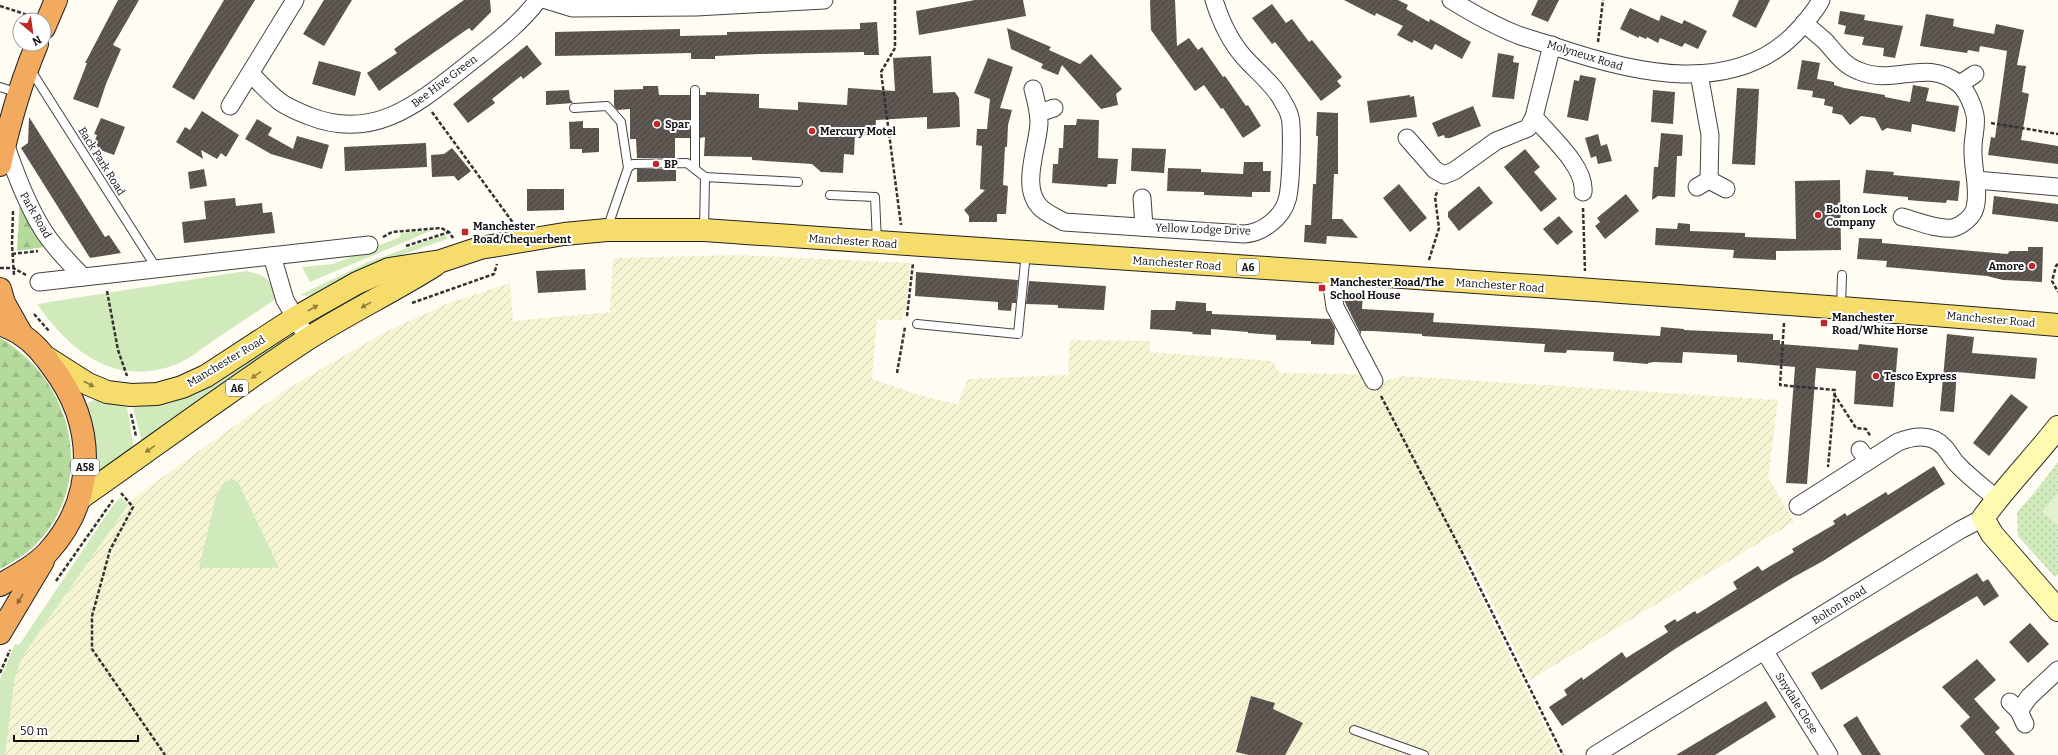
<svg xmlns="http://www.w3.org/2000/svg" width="2058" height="755" font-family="Bitter,serif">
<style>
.farmland{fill:url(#farmland-furrows)}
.grass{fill:#d1eabc}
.forest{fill:url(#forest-firs)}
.park{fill:url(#park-dots)}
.pitch{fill:#e3f1ce}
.building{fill:url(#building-hatch)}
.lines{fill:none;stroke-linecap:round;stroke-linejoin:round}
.lane-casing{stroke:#434343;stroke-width:10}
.street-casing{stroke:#434343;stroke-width:19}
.secondary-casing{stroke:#323232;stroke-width:24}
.primary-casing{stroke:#212121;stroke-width:24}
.highway-casing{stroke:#212121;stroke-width:24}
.path{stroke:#323232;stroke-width:2.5;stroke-dasharray:4 2;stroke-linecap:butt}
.lane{stroke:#fff;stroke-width:8}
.street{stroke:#fff;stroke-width:17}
.secondary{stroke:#fefaaf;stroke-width:22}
.primary{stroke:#f6dd6b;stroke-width:22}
.highway{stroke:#f2aa5e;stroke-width:22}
.oneway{fill:#8e8142}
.oneway2{fill:#8c653b}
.poi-dot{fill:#bf2a28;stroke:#fff;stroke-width:1.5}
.labels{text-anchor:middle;stroke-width:4;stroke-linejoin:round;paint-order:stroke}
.shield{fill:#fff;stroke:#585858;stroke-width:1}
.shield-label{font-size:10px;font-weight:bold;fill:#101010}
.street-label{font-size:11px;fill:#101010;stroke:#fff}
.poi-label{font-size:11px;font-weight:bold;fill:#101010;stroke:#fff;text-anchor:start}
</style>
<defs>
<pattern id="farmland-furrows" width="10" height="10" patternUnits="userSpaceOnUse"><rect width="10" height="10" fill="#f5f4d3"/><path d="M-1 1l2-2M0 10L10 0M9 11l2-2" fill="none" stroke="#d1d0b4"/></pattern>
<pattern id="forest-firs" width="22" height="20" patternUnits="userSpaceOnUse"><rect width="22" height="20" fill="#b4da9c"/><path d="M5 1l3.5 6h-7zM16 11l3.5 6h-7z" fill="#9aba85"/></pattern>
<pattern id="park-dots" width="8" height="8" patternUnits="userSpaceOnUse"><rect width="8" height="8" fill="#d1eabc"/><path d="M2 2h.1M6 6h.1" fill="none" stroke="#b2c8a1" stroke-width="1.8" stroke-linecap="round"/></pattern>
<pattern id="building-hatch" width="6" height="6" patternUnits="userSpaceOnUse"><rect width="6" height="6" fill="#59524c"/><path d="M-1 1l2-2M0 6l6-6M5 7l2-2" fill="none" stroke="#6c6661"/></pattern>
</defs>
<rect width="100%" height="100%" fill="#fffdf3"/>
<path class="farmland" d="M740 255 910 263 906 310 901 320H877L872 379 926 397 958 404 968 379 1068 375 1070 340 1150 341V352L1272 361 1280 373 1359 374 1383 382 1401 376 1778 400 1768 477 1794 522 1530 680 1467 552 1460 555 1559 755H5L15 677 22 657 126 507 131 500 210 443 289 388 383 333 449 303 510 283 513 321 610 312 613 258Z"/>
<g class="grass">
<path d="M433 230 310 282 302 267 333 264 400 237 401 233Z"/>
<path d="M446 234 447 239 361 269 309 296 300 295 368 262Z"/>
<path d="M246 271C264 275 273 279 276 299 255 313 234 327 213 341 200 350 184 363 169 367 110 385 69 349 37 304Z"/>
<path d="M280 338 284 339 282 347 142 443 133 407 170 403 197 394Z"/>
<path d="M94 400 127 407 134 449 98 475 93 430 87 403Z"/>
<path d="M231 479 238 482 279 568H199L217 493 224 482Z"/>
<path d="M121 497 128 505 22 657 15 677 5 755H0V679L15 644 19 645 114 504Z"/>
</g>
<g class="forest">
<path d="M20 197 51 246 17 251Z"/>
<path d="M0 338C72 380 98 479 37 543 27 554 13 562 0 569Z"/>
</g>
<path class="park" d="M2058 462V574L2055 577 2018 536 2017 512 2034 493Z"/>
<path class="pitch" d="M2058 492V525L2042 512Z"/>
<g class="building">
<path d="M118 0H139L113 45 121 49 106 84 98 108 73 99 87 63H85Z"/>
<path d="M224 0H255L194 100 172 87Z"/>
<path d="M324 0H352L324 46 303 34Z"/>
<path d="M464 0H490L491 12 472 31 469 28 379 91 367 73 397 53 394 49Z"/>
<path d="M975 0H1023L1026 16 919 35 916 11Z"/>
<path d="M1150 0H1175L1177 46 1189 38 1198 50 1202 47 1223 77 1225 76 1246 106 1248 105 1261 126 1243 138 1223 108 1221 109 1204 85 1195 91 1151 30Z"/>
<path d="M1344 0H1398L1408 5 1406 9 1429 22 1430 19 1471 42 1462 59 1435 44 1432 50 1414 40 1412 43 1397 35 1403 26 1376 13 1375 16Z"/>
<path d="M1538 0H1559L1548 22 1531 15Z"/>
<path d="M1739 0H1770L1756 28 1732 16Z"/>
<path d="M1272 4 1286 23 1292 19 1309 42 1312 40 1342 77 1337 81 1341 86 1321 101 1275 42 1272 44 1252 18Z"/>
<path d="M1630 8 1659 21 1661 15 1682 24 1684 20 1707 31 1698 49 1685 43 1682 47 1660 38 1658 43 1647 37 1646 39 1639 36V38L1620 29Z"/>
<path d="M1840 11 1865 15 1864 20 1903 26 1895 58 1883 56 1884 48 1862 45 1864 37 1844 34 1846 26 1838 24Z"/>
<path d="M1926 14 1954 19 1953 26 1961 28 1994 34 1996 24 2024 30 2017 65 2026 66 2022 92 2029 94 2021 140 2058 146V164L1988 155 1991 137 1995 138 2007 51 1980 46 1979 52 1968 50 1967 53 1920 46Z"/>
<path d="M877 22 879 55H864V52L760 54 715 56V59H691V53L555 56V32L680 29V36L727 35V32L860 29V23Z"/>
<path d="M1007 28 1051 47 1049 50 1080 64 1091 54 1122 89 1116 94 1118 105 1101 109 1062 65 1058 75 1041 68 1043 64 1011 49Z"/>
<path d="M527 45 542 64 523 79 521 76 492 99 495 103 468 123 453 104Z"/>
<path d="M1498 53 1514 56 1513 62 1519 63 1514 99 1492 97Z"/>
<path d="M931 56 933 93 955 92 959 98 960 127 927 129V117L876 120 875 135 855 134 854 155 844 154 843 173 821 172 812 164 752 160V157L704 156 705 137 700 138V95H706V92L759 94V108L798 110V102L847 105 848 88 895 91 893 58Z"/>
<path d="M988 58 1013 67 1000 108 1012 110 1008 125 1007 147H1005L1003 185 1008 186 1006 214H997V222H969V216L964 210 985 190 980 189 982 146 976 145 977 129H987L990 99 974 93Z"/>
<path d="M1802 60 1820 63 1817 79 1834 82V85L1844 88 1885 95V97L1910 102 1913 85 1929 88 1926 101 1959 106 1955 132 1912 124 1911 132 1887 128 1882 131 1875 118 1861 116 1850 125 1842 115 1832 113 1833 107 1824 105 1825 99 1812 97 1813 91 1797 89Z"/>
<path d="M319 61 361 72 355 96 312 84Z"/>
<path d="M1580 75 1596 78 1588 121 1567 117 1574 80 1579 81Z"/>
<path d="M643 86H658L659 95H690V138H675V158H637L636 139H630V109L617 110 614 106V90L643 89Z"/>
<path d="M1737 88 1759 89 1755 165 1732 164Z"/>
<path d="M569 90 570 99 573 103 546 105V91Z"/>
<path d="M1653 90 1675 92 1673 124 1651 122Z"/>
<path d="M1410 95V97L1414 96 1417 117 1370 123 1367 101Z"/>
<path d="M1473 106 1481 126 1450 138H1445L1444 135 1438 137 1432 123Z"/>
<path d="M202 111 239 135 226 157 221 153 217 159 201 150 203 159 176 142 185 127 190 130Z"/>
<path d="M1317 112 1338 113V174H1334L1332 219H1342L1358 238 1327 236 1326 244 1304 242 1305 225H1311L1313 184H1316L1318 136H1316Z"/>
<path d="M29 117 105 237 109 235 121 253 90 258 21 148 28 143Z"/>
<path d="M101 118 125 127 114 155 92 147 97 135 94 134Z"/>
<path d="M257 119 272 128 268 135 293 149 297 136 329 145 322 169 271 154 245 139Z"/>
<path d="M1077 119 1099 120 1098 158 1118 159 1116 184H1108L1107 187 1052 183 1053 164H1058L1059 148H1063L1064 125H1076Z"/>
<path d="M583 121V128H599V152L582 153V149H570L569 122Z"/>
<path d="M1661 133 1683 135 1682 156H1677L1675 197 1658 196 1652 200 1654 167H1658Z"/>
<path d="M1598 134 1601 146 1607 144 1612 161 1598 164 1596 156 1591 158 1585 138Z"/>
<path d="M426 143 427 167 345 171 344 147Z"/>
<path d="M452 148 471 171 458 181 454 176 432 177 431 155 444 154Z"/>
<path d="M1132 148 1166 149 1164 173 1131 171Z"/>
<path d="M1525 149 1540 167 1534 172 1557 199 1541 212 1504 167Z"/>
<path d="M1244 162H1263V171H1271L1270 192H1252V197L1204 195V192L1167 191 1168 168 1201 169V172L1243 174Z"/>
<path d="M204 169 207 186 190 189 188 172Z"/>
<path d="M637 169H676V181L637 182Z"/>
<path d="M1866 170 1894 172 1893 175 1960 181 1958 201 1947 200 1946 203 1919 201 1908 200V197L1863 193Z"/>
<path d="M1840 180 1841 250 1776 251V260L1733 258 1734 250 1655 245 1656 228 1677 229 1678 223 1690 224V231L1745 233V237L1796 239 1795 181Z"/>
<path d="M1399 184 1427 218 1410 232 1383 198Z"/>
<path d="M1479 186 1493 203 1459 231 1448 217V212Z"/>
<path d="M527 189H564V210L527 211Z"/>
<path d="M1626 194 1639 211 1605 239 1595 226 1600 222 1597 218Z"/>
<path d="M1994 196 2058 204V222L1992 214Z"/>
<path d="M235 198 236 206 262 203 263 213 272 212 275 233 184 243 182 222 206 219 204 201Z"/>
<path d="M1559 216 1573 232 1557 245 1543 229Z"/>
<path d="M1859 238 1882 239V243L2007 254 2010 251H2028V247H2043L2042 282 2003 280 1987 276 1886 267 1887 261 1857 259Z"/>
<path d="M585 269 586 290 538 293 536 271Z"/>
<path d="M916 272 1018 280 1016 303H1012L1011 311 998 310V302L915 296Z"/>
<path d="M1029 281 1106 286 1104 310 1058 308V305L1026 304Z"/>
<path d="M1343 292 1363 293 1362 309 1434 313 1433 322 1660 336 1661 327 1684 329V330L1773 334V340H1780V344L1858 350 1859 344 1898 348 1893 407 1854 404 1856 371 1816 368 1807 484 1786 483 1795 367 1737 362V355L1683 352 1682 363 1654 362 1648 363V364L1613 361 1614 352 1567 350 1566 353 1544 352 1545 344 1422 336V334L1372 331H1361V335L1344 300Z"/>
<path d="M1176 301 1206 303V311H1212V314L1330 319 1335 328 1334 345 1311 344V341L1276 340V335L1248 333V332L1211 329V335L1192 334 1193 332 1150 329 1151 310H1175Z"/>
<path d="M1947 334 1974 337 1972 353 2037 358 2035 379 1957 372 1954 412 1940 411Z"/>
<path d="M2011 394 2028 407 1989 456 1973 443Z"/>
<path d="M1934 466 1945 484 1823 561 1792 578 1678 647 1562 726 1549 707 1567 695 1564 690 1582 677 1583 680 1622 652 1626 658 1668 632 1664 626 1675 619 1677 622 1695 611 1697 614 1737 589 1733 582 1758 566 1762 571 1794 552 1792 549 1835 524 1833 521 1845 513 1847 516 1886 492 1888 495Z"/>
<path d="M1977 573 1983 582 1988 579 1999 596 1984 606 1977 596 1821 690 1811 673Z"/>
<path d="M2030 623 2049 644 2028 663 2009 642Z"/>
<path d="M1977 659 1996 680 1974 699 2000 728 1995 732 2015 755H1985L1960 726 1970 717 1942 687Z"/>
<path d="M1251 696 1275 703 1273 709 1303 723 1285 755H1249L1236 752Z"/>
<path d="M1766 701 1776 717 1742 738 1715 755H1676Z"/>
<path d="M1857 716 1866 731 1881 755H1862L1843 725Z"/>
</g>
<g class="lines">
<g class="lane-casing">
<g id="lane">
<path d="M30 69 157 269"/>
<path d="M0 87 19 93"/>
<path d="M695 90V169"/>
<path d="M574 108 607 106 621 122 628 168"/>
<path d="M705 177 798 182"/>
<path d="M830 195 875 197 877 242"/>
<path d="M607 229 628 168 633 164 687 163 705 177 704 230"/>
<path d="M1841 307 1842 275"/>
<path d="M917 324 1018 334 1026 252"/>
<path d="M1354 730 1424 755"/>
</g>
</g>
<g class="street-casing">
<g id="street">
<path d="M546 0 572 8 696 7 824 0"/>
<path d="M1451 0C1472 13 1495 26 1518 35 1529 39 1541 42 1553 46 1632 73 1738 100 1801 27 1808 19 1816 10 1821 0"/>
<path d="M1804 23C1811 29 1818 35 1825 41 1835 52 1844 66 1859 71 1896 86 1924 58 1958 83 1966 89 1973 105 1975 115 1977 126 1973 136 1973 148 1972 168 1980 189 1975 208 1973 217 1961 226 1953 228 1937 230 1917 221 1902 217"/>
<path d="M251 74C260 83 269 93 279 101 288 108 299 112 309 116 372 141 415 106 462 69 489 47 517 28 538 0"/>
<path d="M1699 74 1710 135 1709 180"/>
<path d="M1960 84 1975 74"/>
<path d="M1033 89C1036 100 1039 111 1039 123 1038 148 1019 189 1042 209 1048 214 1057 218 1064 222L1244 234C1262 233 1282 218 1287 200 1291 188 1292 139 1291 125 1291 117 1287 108 1283 102 1274 84 1256 71 1243 56 1230 41 1220 19 1214 0"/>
<path d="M230 106 295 0"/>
<path d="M1039 113 1054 108"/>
<path d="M1534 117C1550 136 1586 167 1583 192"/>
<path d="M1407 138 1435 170 1444 175 1454 171 1496 141 1528 128 1534 117 1552 45"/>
<path d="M5 143C15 173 26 203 43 230 54 248 69 262 83 277"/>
<path d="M1976 180 2058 187"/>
<path d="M1697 187 1709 180 1726 189"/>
<path d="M1142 198 1144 227"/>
<path d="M272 256 285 300 308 339"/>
<path d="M1330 273 1335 307 1374 381"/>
<path d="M39 282 369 245"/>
<path d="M1860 450 1868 461"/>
<path d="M1798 506 1898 442C1913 436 1932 433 1944 447 1949 452 1952 459 1957 464 1969 477 1983 487 1997 499"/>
<path d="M1765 652 1829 755"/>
<path d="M2010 702 2019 711 2025 724"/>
<path d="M2019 711 2029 697 2058 670"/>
<path d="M1595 755 1960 530 1983 518"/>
</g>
</g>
<g class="secondary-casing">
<path id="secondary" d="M2058 427C2034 458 2006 486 1983 518L1992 534 2058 610"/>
</g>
<g class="primary-casing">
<g id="primary">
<path d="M44 356 88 384 107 392 131 395 157 394 182 387 206 376 295 318 357 283 389 269 441 261 480 248 564 234 607 230H704C1155 262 1607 288 2058 325"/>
<path d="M79 499C155 446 231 389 309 338 350 312 394 291 435 265"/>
</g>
</g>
<g class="highway-casing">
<g id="highway">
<path d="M44 28 56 0"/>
<path d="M0 165C9 124 21 82 37 44"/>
<path d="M0 289 4 303 22 335"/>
<path d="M0 324C7 327 15 330 22 335 34 343 45 356 53 368 96 425 97 498 48 552 35 566 16 576 0 585"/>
<path d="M0 633 43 561"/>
</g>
</g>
<g class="path">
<path d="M895 0V48L881 72 901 225"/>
<path d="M0 6 28 15"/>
<path d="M1598 42 1603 0"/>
<path d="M432 112 514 224"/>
<path d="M1991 123 2058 134"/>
<path d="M1583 208 1585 271"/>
<path d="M13 211 12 244 14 276"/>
<path d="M383 237 392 232 441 228 449 232 453 238"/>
<path d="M406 246 449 232"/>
<path d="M12 254 38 251"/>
<path d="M1429 260 1439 228 1435 197 1438 190"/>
<path d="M2058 264 2056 266 2052 281 2058 292"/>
<path d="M0 268H13L26 275"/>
<path d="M107 291 118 350 127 376"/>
<path d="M412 303 494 274 497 264"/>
<path d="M34 314 49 331"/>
<path d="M907 316 913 263"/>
<path d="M1784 323 1780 385 1835 390 1828 467"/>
<path d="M897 373 905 327"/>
<path d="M1834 394 1856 428 1866 429 1871 437"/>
<path d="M1381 396 1463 554 1563 755"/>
<path d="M131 414 136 436"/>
<path d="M121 493 133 507 110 550 92 616V649L165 755"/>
<path d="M56 581 113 500"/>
<path d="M0 673 10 650"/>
</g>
<use href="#lane" class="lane"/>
<use href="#street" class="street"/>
<use href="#secondary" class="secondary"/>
<use href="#primary" class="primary"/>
<use href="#highway" class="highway"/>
</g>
<defs><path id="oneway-solid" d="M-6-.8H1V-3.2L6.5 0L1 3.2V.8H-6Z"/></defs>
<g class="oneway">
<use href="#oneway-solid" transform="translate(366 305) rotate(151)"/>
<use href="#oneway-solid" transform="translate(313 308) rotate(-30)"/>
<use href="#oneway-solid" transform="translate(256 375) rotate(145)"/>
<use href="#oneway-solid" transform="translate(89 384) rotate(28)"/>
<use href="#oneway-solid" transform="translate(150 449) rotate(145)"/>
</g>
<use class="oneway2" href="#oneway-solid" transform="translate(20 599) rotate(121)"/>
<g class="poi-dot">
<circle cx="657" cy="124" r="4"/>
<circle cx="812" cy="131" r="4"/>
<circle cx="656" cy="164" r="4"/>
<circle cx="1818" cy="215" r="4"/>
<rect x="461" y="228" width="8" height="8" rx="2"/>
<circle cx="2032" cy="266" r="4"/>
<rect x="1318" y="284" width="8" height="8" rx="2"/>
<rect x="1820" y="319" width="8" height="8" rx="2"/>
<circle cx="1876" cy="376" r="4"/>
</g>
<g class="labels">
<g class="shield">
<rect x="1237" y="259" width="22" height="16" rx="3"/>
<rect x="226" y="380" width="22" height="16" rx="3"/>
<rect x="71" y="459" width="28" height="16" rx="3"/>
</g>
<g class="shield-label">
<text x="1248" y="271">A6</text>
<text x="237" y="392">A6</text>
<text x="85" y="471">A58</text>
</g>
<g class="street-label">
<text transform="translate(1585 55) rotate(17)" y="4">Molyneux Road</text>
<text transform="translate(444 81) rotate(-37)" y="4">Bee Hive Green</text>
<text transform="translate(102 161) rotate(58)" y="4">Back Park Road</text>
<text transform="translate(36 215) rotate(60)" y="4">Park Road</text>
<text transform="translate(1203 229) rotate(2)" y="4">Yellow Lodge Drive</text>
<text transform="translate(853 241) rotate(4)" y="4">Manchester Road</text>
<text transform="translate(1177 263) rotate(4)" y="4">Manchester Road</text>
<text transform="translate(1500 285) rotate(4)" y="4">Manchester Road</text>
<text transform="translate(1991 319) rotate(5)" y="4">Manchester Road</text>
<text transform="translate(226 361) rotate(-31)" y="4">Manchester Road</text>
<text transform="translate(1839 605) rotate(-32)" y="4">Bolton Road</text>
<text transform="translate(1797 703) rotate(58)" y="4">Snydale Close</text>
</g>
<g class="poi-label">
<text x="665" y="128">Spar</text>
<text x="820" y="135">Mercury Motel</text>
<text x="664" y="168">BP</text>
<text x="1826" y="213">Bolton Lock<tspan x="1826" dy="13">Company</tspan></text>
<text x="473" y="230">Manchester<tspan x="473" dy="13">Road/Chequerbent</tspan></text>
<text x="2024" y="270" text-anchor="end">Amore</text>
<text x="1330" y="286">Manchester Road/The<tspan x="1330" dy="13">School House</tspan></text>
<text x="1832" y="321">Manchester<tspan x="1832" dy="13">Road/White Horse</tspan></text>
<text x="1884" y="380">Tesco Express</text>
</g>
</g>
<g transform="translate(32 32) rotate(151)"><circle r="19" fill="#ffffff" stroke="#9f9f9f"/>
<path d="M0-3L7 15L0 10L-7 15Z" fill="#bf2a28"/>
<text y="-6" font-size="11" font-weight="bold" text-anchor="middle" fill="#101010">N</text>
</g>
<path d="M14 735v6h124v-6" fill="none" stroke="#101010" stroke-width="2"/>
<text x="20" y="735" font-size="12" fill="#101010" stroke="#ffffff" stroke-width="3" paint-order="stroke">50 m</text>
</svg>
